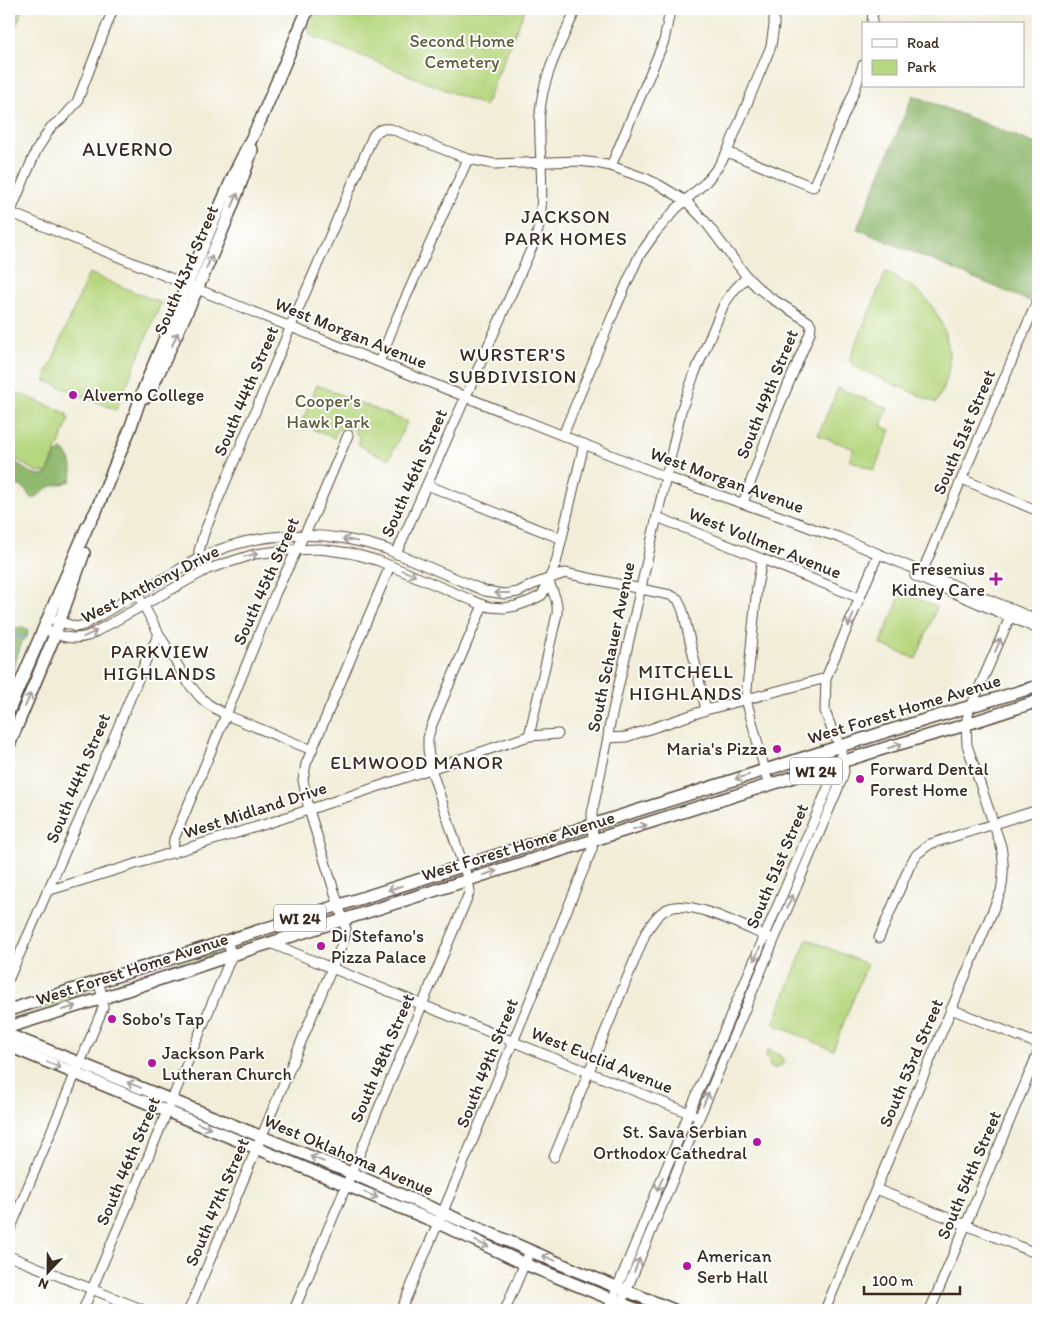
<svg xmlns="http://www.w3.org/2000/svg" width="1047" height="1319" font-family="Itim,sans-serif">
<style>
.green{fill:#b6d77f;stroke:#78804e}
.forest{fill:#90b86e;stroke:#667146}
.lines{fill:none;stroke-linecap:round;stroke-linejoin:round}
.stream{stroke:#6fa4dc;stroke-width:2}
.minor-casing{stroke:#56473a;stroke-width:11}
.major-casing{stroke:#56473a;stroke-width:14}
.minor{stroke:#fff;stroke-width:9}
.major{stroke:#fff;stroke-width:11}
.oneway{stroke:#a79f9a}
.poi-dot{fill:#b5179e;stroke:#fff;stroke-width:2}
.labels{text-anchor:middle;stroke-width:4;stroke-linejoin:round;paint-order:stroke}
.shield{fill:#fff;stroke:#766a62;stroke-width:1}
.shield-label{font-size:16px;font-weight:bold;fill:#3b2a1e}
.park-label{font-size:18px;fill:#605e3b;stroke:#fff}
.street-label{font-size:18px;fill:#3b2a1e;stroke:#fff}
.poi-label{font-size:18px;fill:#3b2a1e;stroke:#fff;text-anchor:start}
.neighbourhood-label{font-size:19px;letter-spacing:1px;fill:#3b2a1e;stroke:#fff}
.quarter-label{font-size:20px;letter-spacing:1px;fill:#3b2a1e;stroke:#fff}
</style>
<rect width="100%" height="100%" fill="#fff"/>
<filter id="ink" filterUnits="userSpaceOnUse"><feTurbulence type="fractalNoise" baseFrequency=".02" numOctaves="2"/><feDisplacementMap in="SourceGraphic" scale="10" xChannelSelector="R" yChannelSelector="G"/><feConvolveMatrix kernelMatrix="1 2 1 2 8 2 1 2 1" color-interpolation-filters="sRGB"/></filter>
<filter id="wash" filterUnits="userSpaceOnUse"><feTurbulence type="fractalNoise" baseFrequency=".0096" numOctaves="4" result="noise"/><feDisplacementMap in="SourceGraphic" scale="20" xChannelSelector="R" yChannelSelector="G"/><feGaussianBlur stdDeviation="1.12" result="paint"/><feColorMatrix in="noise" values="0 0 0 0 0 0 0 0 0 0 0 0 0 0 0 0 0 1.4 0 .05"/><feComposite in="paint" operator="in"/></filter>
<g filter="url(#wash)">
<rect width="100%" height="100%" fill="#f1edd8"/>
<g class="green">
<path d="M9 9H23L9 43Z"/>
<path d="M317 9H525L485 106 310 35 309 27Z"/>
<path d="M886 272C895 277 905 282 914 288 938 305 951 338 949 366 948 380 942 391 936 403L854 367 849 360Z"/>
<path d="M89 273 161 303 116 410 44 380Z"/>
<path d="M317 385 407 422 389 459 371 452 358 444 360 439 354 431 355 429 353 427 350 429H338L334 438 301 424Z"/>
<path d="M838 388 888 408 881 426 891 430 874 470 849 460 854 449 818 435Z"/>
<path d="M13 391 66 413 69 420 47 473 36 471 25 465 14 457 9 449V397Z"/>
<path d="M902 592 937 607 916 659 880 644Z"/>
<path d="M48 635 50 636 9 734V721L41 644 45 638Z"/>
<path d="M807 939 867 964 833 1050 773 1024Z"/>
<path d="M209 952H214V954L170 971 112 989V988L119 981Z"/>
<path d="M85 991 90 992 91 996 14 1019 13 1017 33 1010 51 1002Z"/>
<path d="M768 1049 780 1055 784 1062 782 1065 775 1069 770 1067 769 1062 770 1059 765 1057Z"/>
</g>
<g class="forest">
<path d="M913 95 1038 145V280L1029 301 857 229Z"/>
<path d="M62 450C73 457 73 470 71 481 64 485 55 484 47 488 40 492 40 498 31 498 29 496 28 494 27 492 23 485 15 485 9 483V452C19 467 28 475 46 475L56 454Z"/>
<path d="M23 627 27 629 28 632 27 637 22 642 9 681V628Z"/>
</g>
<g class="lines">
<path class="stream" d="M9 634 23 638"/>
</g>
</g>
<g filter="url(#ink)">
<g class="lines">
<g class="minor-casing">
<g id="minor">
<path d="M872 24 873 9"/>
<path d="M727 152 813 187 854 92 863 65"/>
<path d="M611 166 664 41 669 16 668 9"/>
<path d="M9 212 246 309 666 477 782 517 822 532 838 537 1038 620"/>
<path d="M10 213 36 151 51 127 64 117 77 102 113 9"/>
<path d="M379 362 398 315 468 159"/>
<path d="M563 435 614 312 639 256 656 232 676 209 706 182 718 167 727 152 771 46 774 25V9"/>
<path d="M962 479 1038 511"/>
<path d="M427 485 562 539"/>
<path d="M657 517 860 598"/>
<path d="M396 554 536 238C545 206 541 173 540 140 540 131 539 122 540 113 542 77 562 41 576 9"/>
<path d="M199 558V551L204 533 294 319 373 136C378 129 383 128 391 129L468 159 494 164 578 161 596 163 611 166 647 179 661 186 686 201 704 220 747 277 758 288 771 298 809 322 811 325 810 333 772 423 743 503"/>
<path d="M762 560 757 587 746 699 769 786"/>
<path d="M915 576 1038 629"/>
<path d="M920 577 1038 299"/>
<path d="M55 620 76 627 84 625C112 608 141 591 170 575 180 569 189 563 200 558 256 530 327 529 386 549L485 591 505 594 518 592 534 584 565 573 670 595 678 599 683 611 706 710"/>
<path d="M44 629C60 636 70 641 88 636L208 569 255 554 287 550 320 549 349 553 358 555 379 561 483 605 490 607 504 608 516 606 530 601 542 595 556 563 584 444"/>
<path d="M159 634 189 684 200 697 208 704 226 715 312 750"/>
<path d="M529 736 557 614C559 601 552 592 548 579"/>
<path d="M608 738 626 737 706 710 826 678"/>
<path d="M173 853 174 839 226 715 276 592 315 513 348 435"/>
<path d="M47 891 266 824 529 736 558 734"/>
<path d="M879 938 910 865 917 854 930 844 1038 810"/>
<path d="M270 943 694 1115"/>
<path d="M9 978 80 818 147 658 159 634 137 593"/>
<path d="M951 1009 1038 1044"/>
<path d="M554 1157 646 932C653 922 658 912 670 908 693 900 747 928 770 938"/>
<path d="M876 1189 1038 1254"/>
<path d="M9 1232 103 1008V998L98 981"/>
<path d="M9 1256 144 1310"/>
<path d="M83 1310 149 1155 232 955 227 941"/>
<path d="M189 1310 345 937 346 929 309 810 303 780 306 764 312 750 390 566"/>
<path d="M294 1310 470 891 468 880 431 769 428 749V738L431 727 483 605"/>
<path d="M401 1310 461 1169 592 849 593 841 592 813 608 738 609 728 681 411 694 375 724 304 735 289 747 277"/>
<path d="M505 1310 530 1251"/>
<path d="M608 1310 689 1113 827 790 838 759"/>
<path d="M618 1310 842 779 844 771 840 746 832 730 825 711 826 678 876 559"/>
<path d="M825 1310 1001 891C1004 874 1004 863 1001 846L967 745 966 724 969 711 1010 617V608"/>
<path d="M930 1310 1038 1053"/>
<path d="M1037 1310 1038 1307"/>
</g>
</g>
<g class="major-casing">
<g id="major">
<path d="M147 397C163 366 176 334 191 303 213 253 236 202 252 150"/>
<path d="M9 710 87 527 96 511 130 429 144 388 212 225 236 170 261 119 308 9"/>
<path d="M9 745 54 637 84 553"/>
<path d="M9 1010 888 731 1038 686"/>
<path d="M9 1027 103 998 232 955 556 852 892 746 955 728 1038 701"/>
<path d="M9 1035 72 1060 344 1170 577 1271 674 1310"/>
<path d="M9 1046 438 1223 525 1264 638 1310"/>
</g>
</g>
<use href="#minor" class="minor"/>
<use href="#major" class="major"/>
</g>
<defs><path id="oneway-shaft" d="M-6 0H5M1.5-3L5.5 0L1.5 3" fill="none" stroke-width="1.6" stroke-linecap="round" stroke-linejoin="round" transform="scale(1.25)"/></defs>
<g class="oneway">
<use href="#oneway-shaft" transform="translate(235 200) rotate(-68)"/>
<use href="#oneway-shaft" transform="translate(209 262) rotate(-67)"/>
<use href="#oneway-shaft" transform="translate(175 339) rotate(-67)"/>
<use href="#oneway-shaft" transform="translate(350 540) rotate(-169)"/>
<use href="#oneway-shaft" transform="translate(251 555) rotate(-14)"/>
<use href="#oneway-shaft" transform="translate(409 573) rotate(22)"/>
<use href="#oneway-shaft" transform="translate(502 593) rotate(-180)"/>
<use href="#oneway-shaft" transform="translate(851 620) rotate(113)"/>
<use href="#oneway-shaft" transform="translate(90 634) rotate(-24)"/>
<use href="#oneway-shaft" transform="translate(998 645) rotate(-67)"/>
<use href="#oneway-shaft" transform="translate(28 700) rotate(-67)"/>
<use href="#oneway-shaft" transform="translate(895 746) rotate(-17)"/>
<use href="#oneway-shaft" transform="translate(742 777) rotate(162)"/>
<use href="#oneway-shaft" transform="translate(640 827) rotate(-17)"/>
<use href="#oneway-shaft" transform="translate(490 873) rotate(-18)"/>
<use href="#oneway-shaft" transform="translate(395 888) rotate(163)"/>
<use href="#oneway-shaft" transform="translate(790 901) rotate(-67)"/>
<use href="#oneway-shaft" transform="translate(757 954) rotate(113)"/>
<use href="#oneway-shaft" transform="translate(69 1008) rotate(-17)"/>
<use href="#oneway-shaft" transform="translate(54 1065) rotate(23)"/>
<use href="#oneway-shaft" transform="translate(134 1085) rotate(-158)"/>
<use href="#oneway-shaft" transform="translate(706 1099) rotate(-67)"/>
<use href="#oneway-shaft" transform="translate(204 1126) rotate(22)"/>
<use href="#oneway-shaft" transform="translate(317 1159) rotate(-158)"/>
<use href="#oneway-shaft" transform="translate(660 1184) rotate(112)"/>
<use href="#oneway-shaft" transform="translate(371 1195) rotate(23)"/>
<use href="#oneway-shaft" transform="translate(482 1244) rotate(25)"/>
<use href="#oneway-shaft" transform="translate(549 1258) rotate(-157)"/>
<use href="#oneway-shaft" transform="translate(637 1265) rotate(-68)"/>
</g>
</g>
<g class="poi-dot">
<circle cx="73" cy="395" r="5"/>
<path d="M993.5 571.5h5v5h5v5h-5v5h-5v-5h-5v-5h5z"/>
<circle cx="777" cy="749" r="5"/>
<circle cx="860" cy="779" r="5"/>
<circle cx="321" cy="946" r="5"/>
<circle cx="112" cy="1019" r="5"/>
<circle cx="152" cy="1063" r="5"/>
<circle cx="757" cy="1142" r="5"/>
<circle cx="687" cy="1266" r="5"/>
</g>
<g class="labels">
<g class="shield">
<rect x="790" y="757.5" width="52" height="27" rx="4"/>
<rect x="274" y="904.5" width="52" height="27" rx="4"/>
</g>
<g class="shield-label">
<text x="816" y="777">WI 24</text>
<text x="300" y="924">WI 24</text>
</g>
<g class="park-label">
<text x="462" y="47">Second Home<tspan x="462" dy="21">Cemetery</tspan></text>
<text x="328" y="407">Cooper's<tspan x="328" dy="21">Hawk Park</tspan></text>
</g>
<g class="street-label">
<text transform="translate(186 270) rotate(-67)" y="6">South 43rd Street</text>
<text transform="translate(351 333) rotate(22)" y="6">West Morgan Avenue</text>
<text transform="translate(246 391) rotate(-67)" y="6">South 44th Street</text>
<text transform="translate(767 394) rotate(-68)" y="6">South 49th Street</text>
<text transform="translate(964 432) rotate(-67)" y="6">South 51st Street</text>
<text transform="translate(414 473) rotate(-66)" y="6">South 46th Street</text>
<text transform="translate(727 480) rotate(20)" y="6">West Morgan Avenue</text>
<text transform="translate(765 543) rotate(22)" y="6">West Vollmer Avenue</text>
<text transform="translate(266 581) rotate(-66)" y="6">South 45th Street</text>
<text transform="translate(150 584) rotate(-27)" y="6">West Anthony Drive</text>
<text transform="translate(611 647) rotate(-78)" y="6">South Schauer Avenue</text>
<text transform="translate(904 709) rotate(-17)" y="6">West Forest Home Avenue</text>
<text transform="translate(78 778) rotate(-67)" y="6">South 44th Street</text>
<text transform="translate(255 810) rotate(-18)" y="6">West Midland Drive</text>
<text transform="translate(518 846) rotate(-17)" y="6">West Forest Home Avenue</text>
<text transform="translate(777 866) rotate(-67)" y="6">South 51st Street</text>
<text transform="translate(132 969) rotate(-18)" y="6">West Forest Home Avenue</text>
<text transform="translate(382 1058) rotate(-67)" y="6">South 48th Street</text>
<text transform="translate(602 1060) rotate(22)" y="6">West Euclid Avenue</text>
<text transform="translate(487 1063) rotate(-68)" y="6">South 49th Street</text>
<text transform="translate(911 1063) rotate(-67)" y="6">South 53rd Street</text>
<text transform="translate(349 1155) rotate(23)" y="6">West Oklahoma Avenue</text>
<text transform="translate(128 1161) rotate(-67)" y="6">South 46th Street</text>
<text transform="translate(969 1175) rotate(-67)" y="6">South 54th Street</text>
<text transform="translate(217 1202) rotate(-67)" y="6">South 47th Street</text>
</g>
<g class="poi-label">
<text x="83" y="401">Alverno College</text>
<text x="985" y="575" text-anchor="end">Fresenius<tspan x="985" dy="21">Kidney Care</tspan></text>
<text x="767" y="755" text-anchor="end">Maria's Pizza</text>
<text x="870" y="775">Forward Dental<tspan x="870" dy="21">Forest Home</tspan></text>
<text x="331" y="942">Di Stefano's<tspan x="331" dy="21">Pizza Palace</tspan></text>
<text x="122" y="1025">Sobo's Tap</text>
<text x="162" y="1059">Jackson Park<tspan x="162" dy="21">Lutheran Church</tspan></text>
<text x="747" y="1138" text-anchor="end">St. Sava Serbian<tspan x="747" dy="21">Orthodox Cathedral</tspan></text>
<text x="697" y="1262">American<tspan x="697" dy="21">Serb Hall</tspan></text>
</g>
<g class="neighbourhood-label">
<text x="566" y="223">JACKSON<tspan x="566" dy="22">PARK HOMES</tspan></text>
<text x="513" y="361">WURSTER'S<tspan x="513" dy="22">SUBDIVISION</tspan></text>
<text x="160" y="658">PARKVIEW<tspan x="160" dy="22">HIGHLANDS</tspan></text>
<text x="686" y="678">MITCHELL<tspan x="686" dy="22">HIGHLANDS</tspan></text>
<text x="417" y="769">ELMWOOD MANOR</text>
</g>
<g class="quarter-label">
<text x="128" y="156">ALVERNO</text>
</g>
</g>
<rect width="1047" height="1319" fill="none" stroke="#fff" stroke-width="30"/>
<rect x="862" y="22" width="162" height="65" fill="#ffffff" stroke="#b1aaa5"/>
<rect x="872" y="39" width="25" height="8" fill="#ffffff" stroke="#b1aaa5"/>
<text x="907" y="48" font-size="15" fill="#3b2a1e">Road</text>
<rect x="872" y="60" width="25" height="15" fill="#b6d77f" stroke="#b1aaa5"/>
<text x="907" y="72" font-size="15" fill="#3b2a1e">Park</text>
<g transform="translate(48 1272) rotate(202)" stroke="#ffffff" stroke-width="4" paint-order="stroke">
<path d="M0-4L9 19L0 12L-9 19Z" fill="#3b2a1e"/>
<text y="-8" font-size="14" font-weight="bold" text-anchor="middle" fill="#3b2a1e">N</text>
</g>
<path d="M864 1286v8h96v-8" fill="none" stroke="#3b2a1e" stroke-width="2.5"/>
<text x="872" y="1286" font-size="15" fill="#3b2a1e" stroke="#ffffff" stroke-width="4" paint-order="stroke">100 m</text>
</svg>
